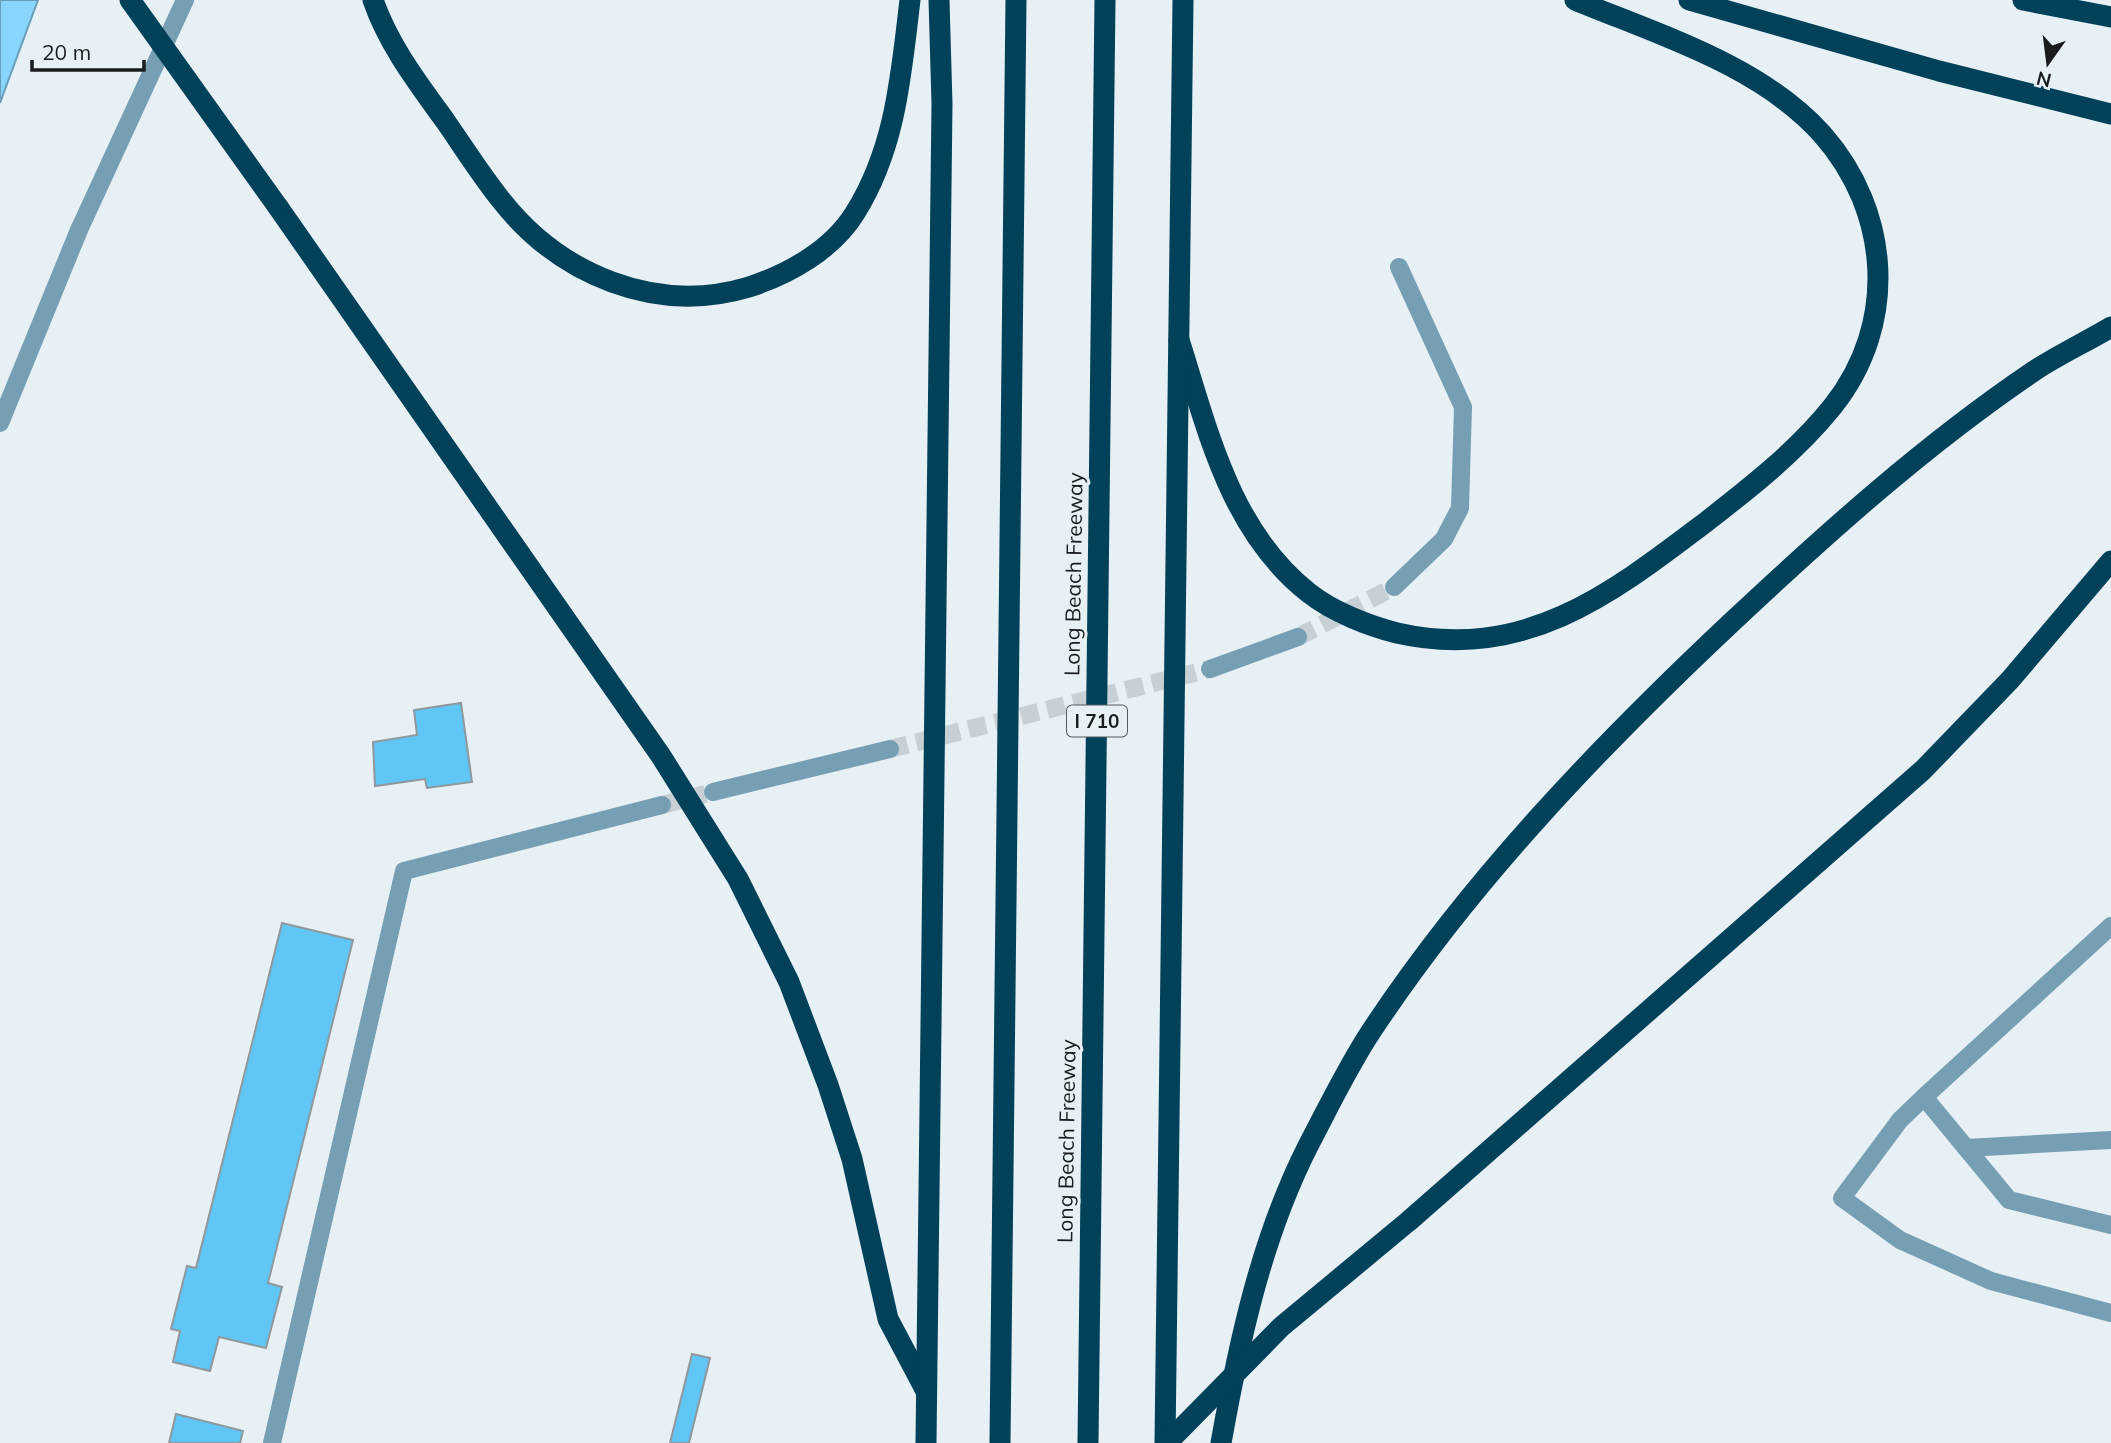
<svg xmlns="http://www.w3.org/2000/svg" width="2111" height="1443" font-family="Mulish,sans-serif">
<style>
.water{fill:#88d6fd;stroke:#679eba;stroke-width:2}
.building{fill:#5fc6f6;stroke:#90989d;stroke-width:2}
.lines{fill:none;stroke-linecap:round;stroke-linejoin:round}
.minor-tunnel{stroke:#c7d0d5;stroke-width:18;stroke-dasharray:18 9;stroke-linecap:butt}
.minor{stroke:#779fb3;stroke-width:18}
.highway{stroke:#014159;stroke-width:21}
.highway-bridge{stroke:#014159;stroke-width:21}
.labels{text-anchor:middle;stroke-width:6;stroke-linejoin:round;paint-order:stroke}
.shield{fill:#e6f0f5;stroke:#565c5e;stroke-width:2}
.shield-label{font-size:19px;font-weight:bold;fill:#191c1e}
.street-label{font-size:21px;fill:#191c1e;stroke:#e6f0f5}
</style>
<rect width="100%" height="100%" fill="#e6f0f5"/>
<path class="water" d="M0 0H38L0 103Z"/>
<g class="building">
<path d="M461 703 472 782 427 788 425 779 375 786 373 742 417 735 414 710Z"/>
<path d="M282 923 353 940 268 1283 282 1287 266 1348 219 1337 210 1371 173 1362 180 1331 171 1329 187 1266 196 1268Z"/>
<path d="M692 1354 710 1358 689 1443H670Z"/>
<path d="M176 1414 243 1431 240 1443H169Z"/>
</g>
<g class="lines">
<g class="minor-tunnel">
<path d="M1298 637 1394 587"/>
<path d="M890 749 1210 669"/>
<path d="M662 805 713 792"/>
</g>
<g class="minor">
<path d="M0 423 79 230 185 0"/>
<path d="M1394 587 1444 539 1460 508 1463 407 1399 267"/>
<path d="M1210 669 1298 637"/>
<path d="M713 792 890 749"/>
<path d="M2111 926 1924 1097 2009 1200 2111 1225"/>
<path d="M1924 1097 1900 1120 1842 1198 1900 1240 1991 1281 2111 1313"/>
<path d="M1966 1148 2111 1140"/>
<path d="M272 1443 404 871 662 805"/>
</g>
<g class="highway">
<path d="M373 0C389 46 418 83 446 122 464 148 481 175 501 200 560 275 656 315 749 287 789 274 832 250 855 213 896 147 901 75 910 0"/>
<path d="M1689 0 1939 71 2111 114"/>
<path d="M2023 0 2111 17"/>
<path d="M278 207 661 756 738 879 789 982 828 1085 852 1159 888 1319 926 1391"/>
<path d="M1179 340C1208 431 1230 531 1309 593 1333 612 1369 626 1397 633 1524 662 1611 594 1706 522 1751 487 1797 451 1833 406 1898 324 1891 212 1822 134 1760 65 1659 35 1575 0"/>
<path d="M1410 1220 1923 770 2010 680 2111 561"/>
<path d="M926 1443 942 104 939 0"/>
<path d="M1000 1443 1016 0"/>
<path d="M1088 1443 1105 0"/>
<path d="M1165 1443 1183 0"/>
<path d="M1221 1443C1239 1342 1261 1239 1308 1146 1328 1108 1348 1066 1372 1030 1472 879 1601 745 1733 621 1828 532 1926 444 2034 371 2058 355 2086 342 2111 327"/>
</g>
<g class="highway-bridge">
<path d="M130 0 278 207"/>
<path d="M1167 1443 1281 1327 1410 1220"/>
</g>
</g>
<g class="labels">
<rect class="shield" x="1067" y="705.5" width="60" height="31" rx="5"/>
<g class="shield-label">
<text x="1097" y="728">I 710</text>
</g>
<g class="street-label">
<text transform="translate(1074 574) rotate(-89)" y="7">Long Beach Freeway</text>
<text transform="translate(1067 1141) rotate(-89)" y="7">Long Beach Freeway</text>
</g>
</g>
<g transform="translate(2048 63) rotate(194)" stroke="#e6f0f5" stroke-width="5" paint-order="stroke">
<path d="M0-5L12 26L0 18L-12 26Z" fill="#191c1e"/>
<text y="-10" font-size="19" font-weight="bold" text-anchor="middle" fill="#191c1e">N</text>
</g>
<path d="M32 60v10h112v-10" fill="none" stroke="#191c1e" stroke-width="3.5"/>
<text x="42" y="60" font-size="21" fill="#191c1e" stroke="#e6f0f5" stroke-width="5" paint-order="stroke">20 m</text>
</svg>
